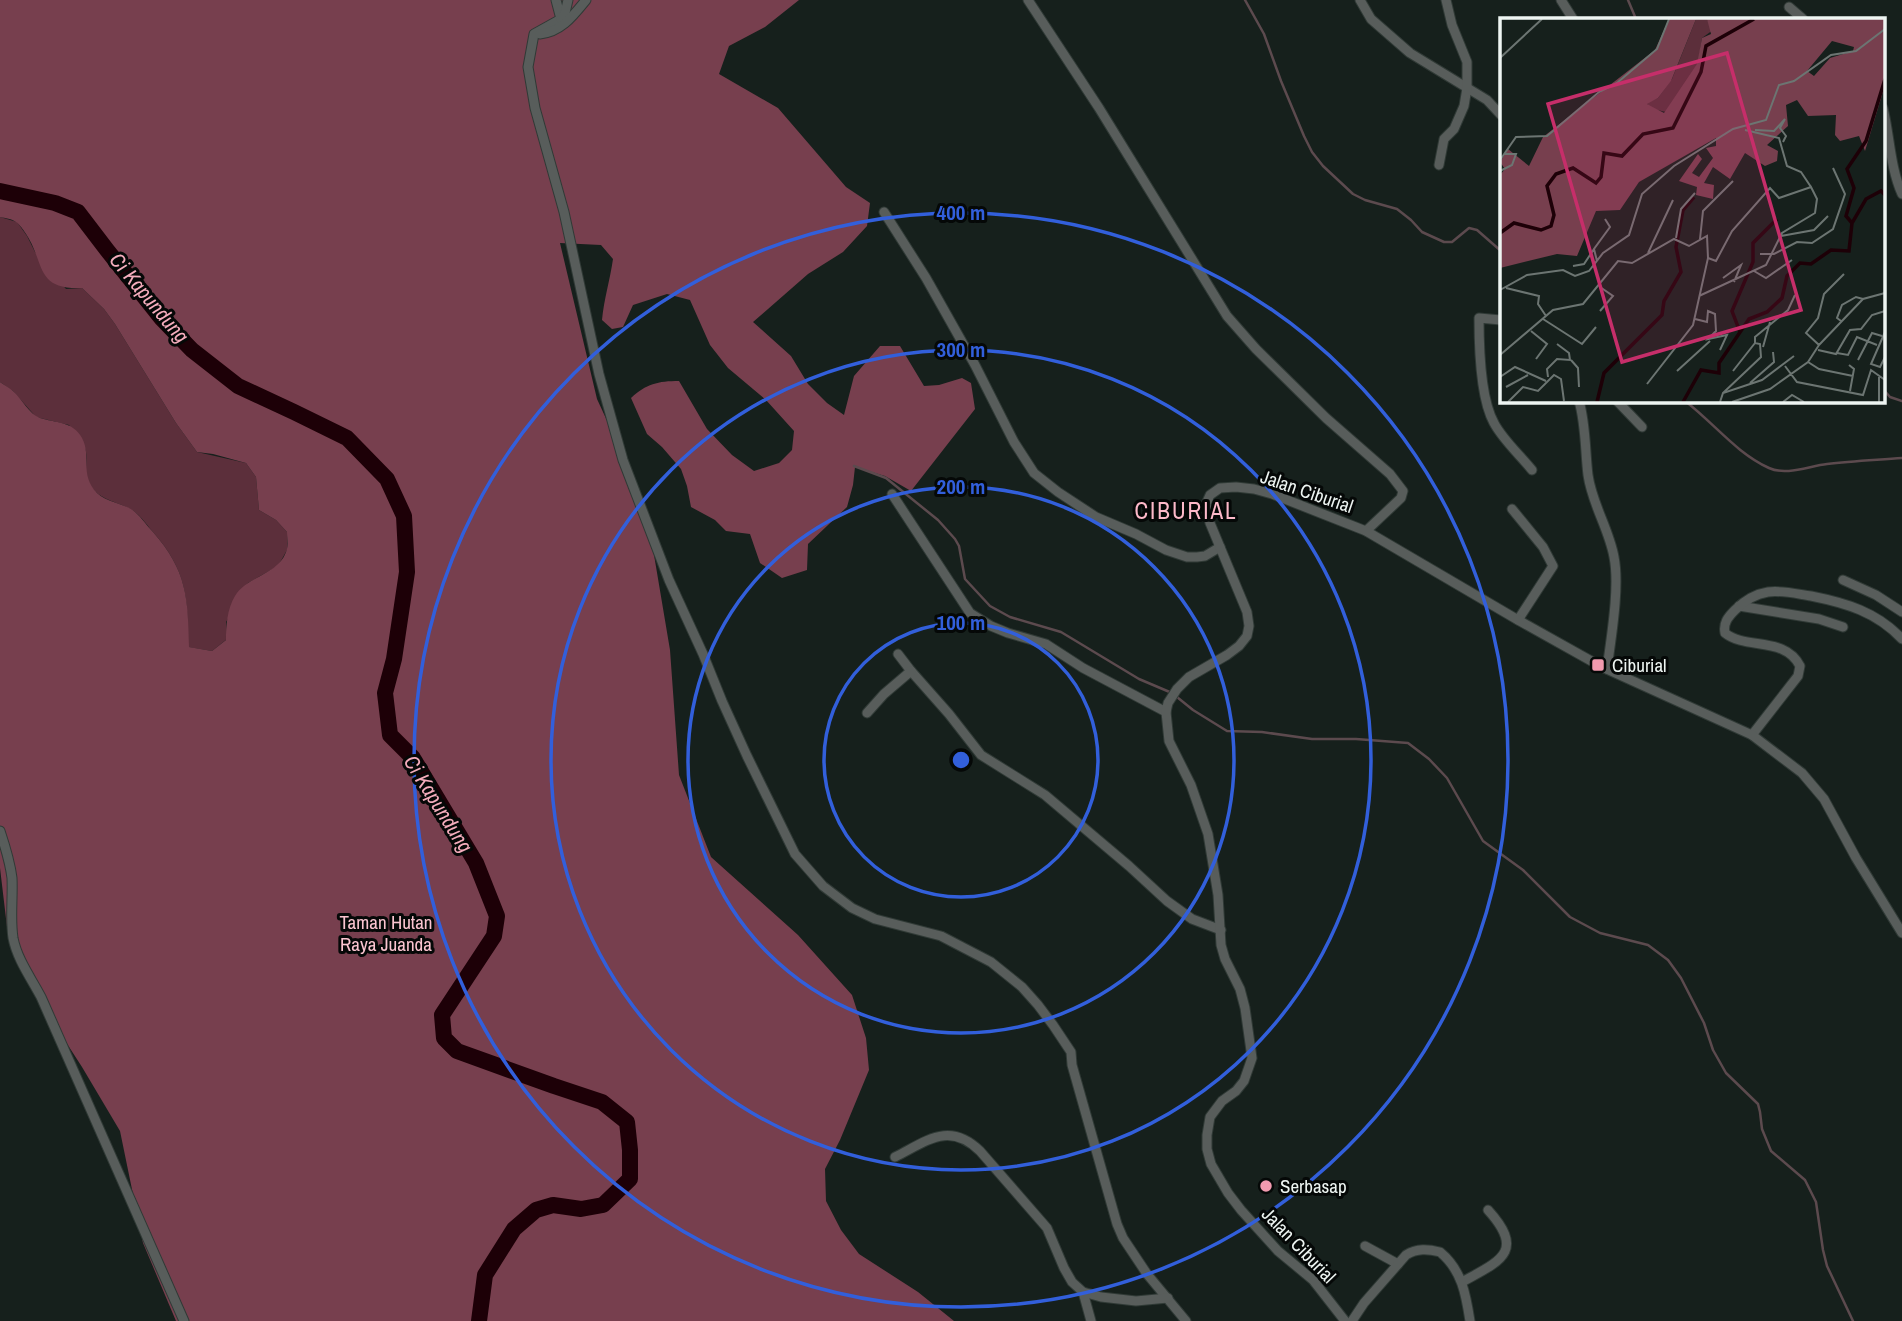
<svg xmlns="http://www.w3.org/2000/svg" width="1902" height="1321" font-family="'Archivo Narrow',sans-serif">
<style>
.green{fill:#5c2f3b}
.forest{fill:#773f4e}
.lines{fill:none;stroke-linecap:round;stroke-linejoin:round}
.stream{stroke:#5c4a4e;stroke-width:2.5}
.river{stroke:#1d0007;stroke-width:16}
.street-casing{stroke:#303a36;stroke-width:11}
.street{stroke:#585d5b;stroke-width:9}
.ring{fill:none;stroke:#325fdb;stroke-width:3.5}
.poi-dot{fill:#f29aaf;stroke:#050807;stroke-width:2.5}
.labels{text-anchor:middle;stroke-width:6;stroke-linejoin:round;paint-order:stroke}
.street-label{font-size:19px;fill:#eef5f2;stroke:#050807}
.poi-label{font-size:19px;fill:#eef5f2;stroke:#050807;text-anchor:start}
.park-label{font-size:19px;fill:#fbc4d0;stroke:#050807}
.water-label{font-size:21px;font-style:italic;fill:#f5adbd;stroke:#050807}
.quarter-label{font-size:23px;letter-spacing:2px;fill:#fdb9c9;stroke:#050807}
.inset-river{fill:none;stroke:#1d0007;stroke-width:3.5}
.inset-road{fill:none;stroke:#6c7572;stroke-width:2}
.view{fill:#c62e6a;fill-opacity:0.15;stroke:#c62e6a;stroke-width:3.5}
.inset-edge{fill:none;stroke:#eef5f2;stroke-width:3.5}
.centre{fill:#325fdb;stroke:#050807;stroke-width:3.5}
.ring-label{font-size:21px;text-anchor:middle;font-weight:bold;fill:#325fdb;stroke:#050807;stroke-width:6;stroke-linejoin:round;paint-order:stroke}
</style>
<rect width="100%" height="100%" fill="#16201c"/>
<path class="green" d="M0 217 17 222 27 236 35 252 66 289 82 288 104 309 115 324 176 423 197 452 246 463 256 477 259 510 276 520 287 532V550L278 566 248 583 226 622 227 639 212 651 188 647C188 597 187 571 153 532 146 524 139 513 130 509 116 501 99 500 89 484 83 474 88 463 86 452 85 444 74 433 69 425L36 417 13 391 0 382Z"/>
<path class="forest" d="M0 0H799L765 27 729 46 719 74 778 108 846 187 870 203 867 226 843 252 808 274 753 322 791 356 808 384 827 403 844 415 854 376 880 346H900L924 386 939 385 962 378 971 383 975 409 911 491 885 476 855 467 853 485 847 507 808 544 807 570 782 578 760 563 750 534 726 531 715 520 691 507 687 486 681 469 662 447 647 434 631 398C646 384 658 381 679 381L707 429 732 455 754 471 779 463 792 450 794 431 766 400 728 368 710 345 690 300 667 294 633 305 623 327 612 329 602 320C604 299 610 280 613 259L601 245 560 243 597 399 627 464 651 537 670 650 679 775 711 857 798 935 852 995 866 1038 869 1070 840 1140 825 1169 826 1201 841 1230 859 1254 918 1292 954 1321H176L143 1243 120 1131 82 1067 42 1005 15 953 7 927 0 868V382C4 385 10 388 13 391 22 399 29 414 40 418 55 423 73 421 82 438 92 457 79 474 97 493 107 503 125 503 135 512 142 518 147 526 153 532 187 571 188 597 189 647L212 651 226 640C226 626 227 609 235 596 248 575 280 575 287 549 288 544 287 537 287 532L276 520 259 510 256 477 246 463 213 454 197 452 176 423 115 324 104 309 82 288C33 290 46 261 24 231 23 229 18 223 16 222 12 219 5 218 0 217Z"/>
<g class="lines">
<g class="stream">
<path d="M1245 0 1264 34 1281 81 1304 136 1312 152 1323 166 1353 194 1365 200 1397 209 1411 220 1422 232 1444 242H1452L1469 228 1477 230 1501 251"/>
<path d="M1628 0 1636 19"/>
<path d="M1883 389 1890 397 1902 401"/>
<path d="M1685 401C1714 423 1736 453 1769 468 1786 476 1809 466 1827 464 1852 461 1877 460 1902 458"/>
<path d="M854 466 886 478 938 520 955 539 959 546 965 579 990 606 1010 617 1061 632 1139 679 1172 693 1193 710 1227 731 1262 732 1312 739H1356L1408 743 1429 759 1447 778 1483 841 1523 870 1570 917 1600 933 1648 945 1668 960 1681 978 1704 1023 1713 1050 1726 1073 1758 1104 1760 1112 1762 1129 1771 1151 1805 1180 1816 1202 1823 1250 1827 1266 1853 1321"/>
</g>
<path class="river" d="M0 191 55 203 78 212 107 250 162 319 192 350 238 386 294 412 347 438 387 479 404 516 407 572 394 659 385 693 390 735 413 758 476 863 497 916 494 936 442 1015 444 1038 457 1051 554 1086 602 1102 627 1122 630 1150V1179L603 1205 581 1209 553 1205 536 1210 514 1229 485 1275 479 1321"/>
<g class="street-casing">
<g id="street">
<path d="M556 0 561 19 534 34 528 67 535 108 564 212 599 374 623 460 669 580 703 654 722 701 747 756 795 854 823 886 852 908 875 919 941 936 991 962 1022 987 1038 1005 1053 1025 1071 1052 1072 1065 1117 1224 1123 1238 1147 1274 1186 1321"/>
<path d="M1028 0 1099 108 1227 316 1256 349 1326 418 1390 474 1403 491 1401 498 1366 531"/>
<path d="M1360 0 1371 19 1410 53 1487 100 1501 115"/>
<path d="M1561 0 1573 19"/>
<path d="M1789 7 1803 19"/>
<path d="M561 19 565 13 568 0"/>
<path d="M540 34C561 32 573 16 586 0"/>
<path d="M1883 108C1890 137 1890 167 1902 194"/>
<path d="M1439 165 1444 139 1454 129 1464 106 1467 88V62L1452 25 1446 0"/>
<path d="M884 212 926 278 975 365 1014 442 1034 473 1058 492 1096 517 1136 534 1166 550 1187 557H1197L1205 556 1220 547"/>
<path d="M1501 320 1479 318C1479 347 1480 398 1494 423 1503 440 1520 455 1532 470"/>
<path d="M1579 401C1586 425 1585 451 1588 475 1592 504 1609 529 1614 557 1620 587 1611 638 1607 669"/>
<path d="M1617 401 1642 427"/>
<path d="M892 494 970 613 991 626 1008 633 1046 644 1083 668 1166 712"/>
<path d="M1512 509 1543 547 1553 566 1518 620"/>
<path d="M1843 580 1876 595 1902 612"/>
<path d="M1739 606 1819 619 1843 627"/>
<path d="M898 654 911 671 949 714 981 755 1045 795 1129 866 1167 901 1192 919 1221 930"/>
<path d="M867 713 884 694 911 671"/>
<path d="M1752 735 1798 676 1800 666C1785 636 1746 650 1725 633 1723 623 1728 617 1735 610 1744 601 1755 594 1768 592 1782 590 1797 594 1811 596 1846 603 1877 612 1902 639"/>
<path d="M0 831C5 846 10 862 12 878 13 898 10 918 13 938 17 959 31 978 41 997L184 1321"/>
<path d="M895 1157C927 1141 949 1121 980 1151L1047 1228 1064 1268 1072 1282 1083 1292 1101 1297 1136 1301 1168 1298"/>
<path d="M1365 1246 1398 1264"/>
<path d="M1462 1282C1500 1261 1526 1252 1488 1210"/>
<path d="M1083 1292 1091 1321"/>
<path d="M1345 1321 1313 1280 1278 1251 1241 1210 1228 1193 1211 1164 1207 1149V1135L1210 1117 1222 1101 1236 1091 1244 1081 1252 1058 1245 1008 1240 989 1225 959 1221 945 1218 895 1208 834 1191 785 1169 741 1166 712 1168 703 1177 689 1189 677 1227 655 1239 646 1247 636 1249 626 1247 612 1210 523 1206 504 1210 495 1220 488 1236 487 1254 489 1272 494 1366 531 1518 620 1602 667 1752 735 1802 773 1824 799 1856 858 1902 933"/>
<path d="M1352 1321 1364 1303 1406 1255C1417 1248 1428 1249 1440 1252 1462 1270 1466 1295 1470 1321"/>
</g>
</g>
<use href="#street" class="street"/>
</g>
<g class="ring">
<circle cx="961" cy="760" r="137"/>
<circle cx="961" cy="760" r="273"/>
<circle cx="961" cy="760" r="410"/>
<circle cx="961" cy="760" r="547"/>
</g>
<g class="poi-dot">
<rect x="1591" y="658" width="14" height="14" rx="3.5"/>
<circle cx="1266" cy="1186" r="7"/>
</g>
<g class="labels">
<g class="street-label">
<text transform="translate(1307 491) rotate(19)" y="7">Jalan Ciburial</text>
<text transform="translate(1299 1245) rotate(46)" y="7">Jalan Ciburial</text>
</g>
<g class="poi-label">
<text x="1612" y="672">Ciburial</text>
<text x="1280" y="1193">Serbasap</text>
</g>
<g class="park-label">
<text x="386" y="929">Taman Hutan<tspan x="386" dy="22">Raya Juanda</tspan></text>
</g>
<g class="water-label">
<text transform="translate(149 298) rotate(50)" y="7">Ci Kapundung</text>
<text transform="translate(438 804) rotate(58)" y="7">Ci Kapundung</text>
</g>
<g class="quarter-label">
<text x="1186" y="519">CIBURIAL</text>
</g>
</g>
<g transform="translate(1500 18)">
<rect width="385" height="385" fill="#16201c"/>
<path d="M196 1H207L213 12 202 20 198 46 166 94 149 90 147 85 158 80 172 61Z" fill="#5c2f3b"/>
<path d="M169 1H196L171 63 158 80 147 86 164 95 197 46 202 20 211 16 207 1H385V67L365 133 359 118 340 123 335 117 336 97 308 98 297 82 286 87 288 108 267 127 278 133 277 143 265 148 245 135 230 161 213 149 204 165 214 167 213 181 196 177 197 169 179 163 198 136 202 141 192 155 199 159 213 140 206 130 216 128V120L139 164 120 192 96 193 77 238 57 236 0 250V157L5 151 0 144 8 131 29 148 43 119 155 32ZM332 23 354 29 353 33 330 40 314 58 307 53Z" fill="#773f4e" fill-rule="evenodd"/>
<path class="inset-river" d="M352 205 346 198 354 170 347 151 366 123 385 61M0 215 14 205 41 212 51 208 54 197 47 168 56 156 73 150 96 165 101 159 104 135 122 138 143 116 173 110 201 54 206 28 254 1M240 314 232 293 253 244V225L277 201M97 384 104 355 162 297 164 283 181 254 176 229 183 192 194 179M183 384 201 352 219 355V345L249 301 267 294 282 280 287 258 300 245 311 246 331 232 349 233 352 205 366 181 381 173 385 177"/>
<path class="inset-road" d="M0 40 42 1M245 112 279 120 287 148 301 154 311 169M255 112 274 113 285 101 280 110 286 118 283 124M0 142 16 119 47 118 99 74 117 65 157 31 169 1M0 153 12 147 16 136H4M281 218 314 212 328 198M176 220 181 191 195 175M200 221 203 193 233 163M148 235 173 182M260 236H274L297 224 312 225 333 211 345 176 333 150M97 243 94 231 110 209 105 201M73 248 84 246 94 231M254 253 266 260 292 242M223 260 241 247 234 264M6 270 39 278 38 286 46 298M0 272 27 257 63 252 75 258 89 253 103 235 129 217 142 176 174 148 233 111 266 102 279 67 294 63 331 37 356 33 385 11M199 278 266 247 282 215 315 195 317 181 311 169 279 180 270 170 232 213 216 243 208 240M100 293 113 278 100 269M43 301 82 326 96 309M195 301 207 304 208 293 215 296 216 313 208 321 227 317 220 332M341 303 337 300 342 287 356 279 363 281M31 313 47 326 36 341M385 314 371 346 380 349 385 339M255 325V319L288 292 295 277M319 327 363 281 385 275M263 329 270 304M318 332 336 336 350 312 361 311 372 297 385 293M337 335 348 337 357 319 377 327M0 337 53 292 83 286 118 243 132 245 174 221 189 228 207 218 208 240 193 307 147 366M71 342 78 350 79 369M358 342 372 315 382 318M308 344 319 351 353 358M349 347 354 351 350 373M285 348 297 364 363 377 371 352 385 362M177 353 210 323M0 359 15 349 46 363M48 359 47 351 57 341 70 342 69 335 57 326M250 365 274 344 273 334M6 369 28 357M223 375 261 339 260 326 255 325 233 353M8 384 23 369 38 373 54 357 61 361 64 383M220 384 223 375 262 362 294 338M232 384 270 371 308 344 319 327 306 315 318 300 324 276 344 256M283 384 292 377 304 384M379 384V359"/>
<path class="view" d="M227 35 301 292 122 344 48 86Z"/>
<rect width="385" height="385" class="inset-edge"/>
</g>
<circle cx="961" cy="760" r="10" class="centre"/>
<g class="ring-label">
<text x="961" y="220">400 m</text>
<text x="961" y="357">300 m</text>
<text x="961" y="494">200 m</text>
<text x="961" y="630">100 m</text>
</g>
</svg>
